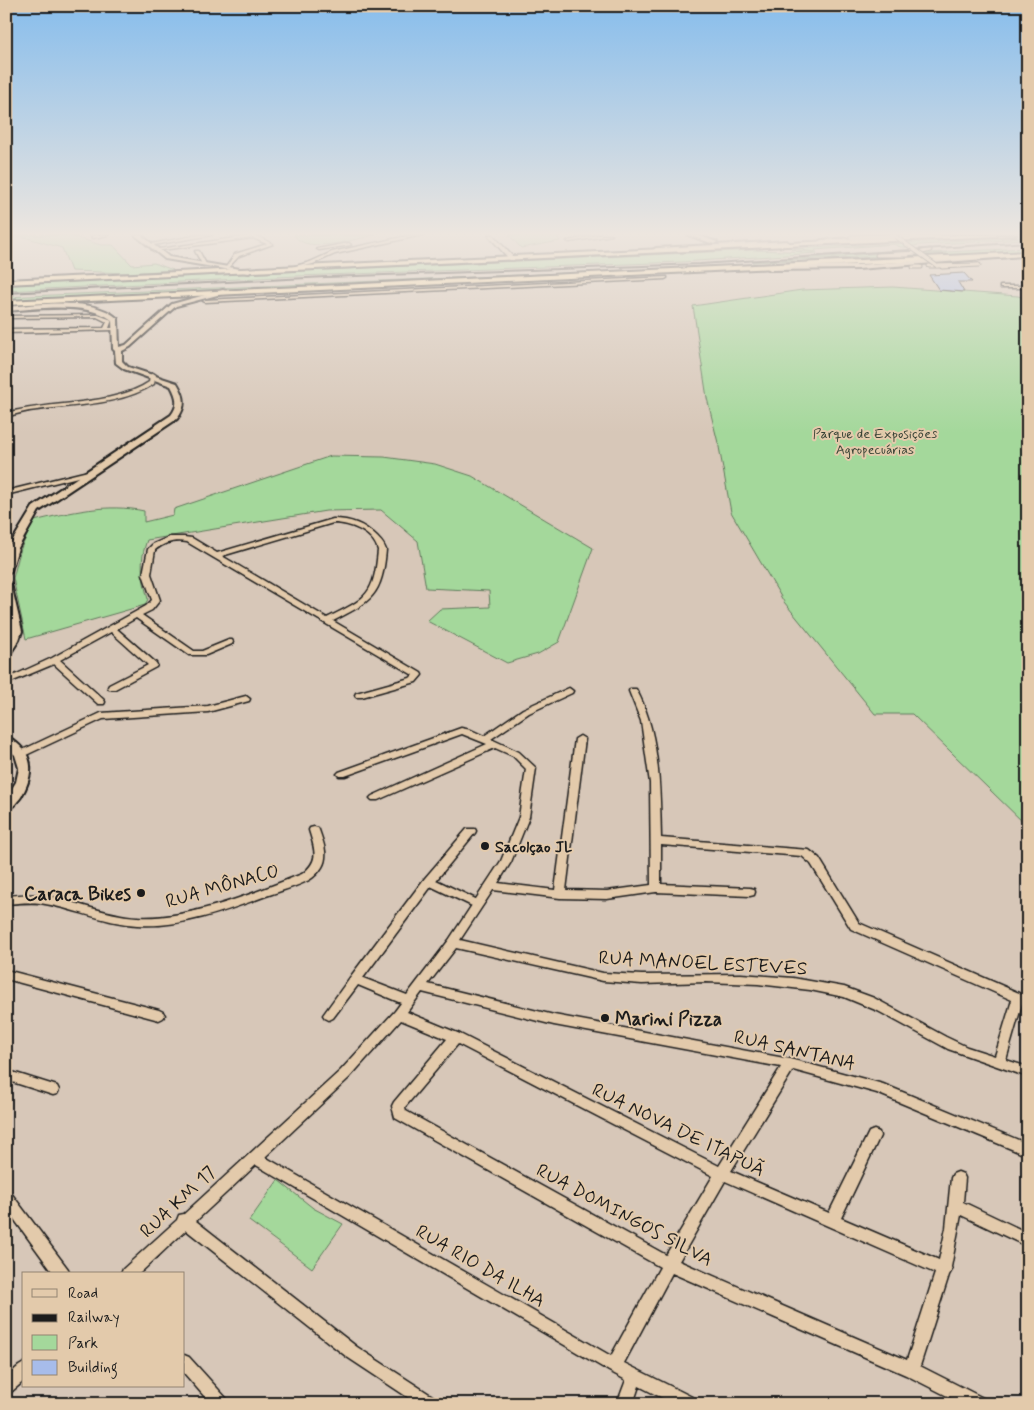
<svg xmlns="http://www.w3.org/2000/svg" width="1034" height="1410" font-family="Mynerve,sans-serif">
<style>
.green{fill:#a4d89b;stroke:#607a5c}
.building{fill:#a7bcea;stroke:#1c1c1c}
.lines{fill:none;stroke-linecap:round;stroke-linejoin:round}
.pedestrian-far1-casing{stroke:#1c1c1c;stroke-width:5}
.pedestrian-casing{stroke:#1c1c1c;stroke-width:11}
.minor-casing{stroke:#1c1c1c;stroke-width:3}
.secondary-casing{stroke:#1c1c1c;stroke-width:4}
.trunk-casing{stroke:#1c1c1c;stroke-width:4}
.pedestrian-far1{stroke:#e3caab;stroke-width:3}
.pedestrian{stroke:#e3caab;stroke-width:8}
.minor{fill:#e3caab;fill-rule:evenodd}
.secondary{fill:#e3caab;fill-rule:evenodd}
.trunk{fill:#faddab;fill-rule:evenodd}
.rail{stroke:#1c1c1c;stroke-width:2}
.pedestrian-bridge-casing{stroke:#1c1c1c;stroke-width:5;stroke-linecap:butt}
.pedestrian-bridge{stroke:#e3caab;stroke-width:3}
.poi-dot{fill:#1c1c1c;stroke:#e3caab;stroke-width:2}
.labels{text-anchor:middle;stroke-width:4;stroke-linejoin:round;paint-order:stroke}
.far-park-label{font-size:14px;fill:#374235;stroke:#e3caab}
.poi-label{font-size:16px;font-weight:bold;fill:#1c1c1c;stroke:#e3caab;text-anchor:start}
.near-street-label{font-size:19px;fill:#1c1c1c;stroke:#e3caab}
.near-poi-label{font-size:19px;font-weight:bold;fill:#1c1c1c;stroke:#e3caab;text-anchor:end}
</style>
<rect width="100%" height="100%" fill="#d7c7b8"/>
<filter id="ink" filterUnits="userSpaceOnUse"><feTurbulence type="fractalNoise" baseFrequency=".02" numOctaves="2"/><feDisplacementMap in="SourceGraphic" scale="10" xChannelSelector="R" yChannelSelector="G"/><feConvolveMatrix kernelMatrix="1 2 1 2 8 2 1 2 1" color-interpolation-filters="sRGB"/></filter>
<g filter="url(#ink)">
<g class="green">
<path d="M6 235H68L101 245H113L132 265 154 263 173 270 128 273 71 271 62 248 24 237H6Z"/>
<path d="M294 235H376C355 239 306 255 294 235Z"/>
<path d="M509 235H556L560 241 521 248Z"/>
<path d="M1028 237 1026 239 919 245C911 246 903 250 894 244L815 250 817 253 682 262 297 276 6 291V285L754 250 815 252 791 249Z"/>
<path d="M1028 248V251L6 301V297L682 268 947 253 752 262 917 251 926 253Z"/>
<path d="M893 287 1018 296 1028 299V827L912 714H875L784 602 731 512 719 447 707 398 693 306 802 290Z"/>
<path d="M331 456 384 457 435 464 472 476 593 548 559 642 538 654 507 663 427 621 440 609 490 607 489 591 426 588 418 541 381 510 326 511 147 540C139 562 142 577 148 599L145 605 26 639 13 578 21 548 34 521C71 512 108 503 144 511V522L173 515 174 509Z"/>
<path d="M278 1180 313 1208 343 1224 312 1268 249 1221Z"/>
</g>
<path class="building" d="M964 273 972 282H958L964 292 939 290 929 275Z"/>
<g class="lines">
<g class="pedestrian-far1-casing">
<g id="pedestrian-far1">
<path d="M860 238 851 237 901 235"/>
<path d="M908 255H877L919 253 930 250"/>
<path d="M929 266 979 265 942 267"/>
<path d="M913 267H921"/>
</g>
</g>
<g class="pedestrian-casing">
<path id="pedestrian" d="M429 881 477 904"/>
</g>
<g class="minor-casing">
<g id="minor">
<path d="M95 235H108L93 238 91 237Z"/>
<path d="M199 235H212L153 245 151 244Z"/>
<path d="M247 235H254L273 244 239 256 228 268 226 267 235 254 267 244 253 238 154 251 152 250 248 236Z"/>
<path d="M412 235H422L335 254 313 264 290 269 288 268 310 262 332 252Z"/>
<path d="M488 235H493L514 258V260H510Z"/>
<path d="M598 235H612L569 242 567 241Z"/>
<path d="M349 243 351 245 319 250 317 249Z"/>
<path d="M195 251H199L206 264H202Z"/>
<path d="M667 277V278L665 279 205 302 203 301 205 300Z"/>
<rect x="1000" y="286" width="28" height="2"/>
<path d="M98 315 112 320 109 328H113V330L6 333V329L104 328 107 322 97 317 6 318V316Z"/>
<path d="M153 373 156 375 154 384C122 405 74 405 37 410 26 411 16 414 6 417V413C49 401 114 406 149 382L150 375Z"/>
<path d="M88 471 90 472V474L6 495V491Z"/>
<path d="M333 519C351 519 364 524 377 537 381 541 384 544 386 550 382 596 372 601 333 621L421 673 422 675 416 682 362 697H356L355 695 356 693 410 678 413 675 187 542C175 540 165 542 155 550L151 574 160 600 152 610 142 615 194 651H202L229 640H232L233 642 232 644 206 655H189L136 618 117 629 156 663 157 665 156 667 115 689H109L108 687 109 685 148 665 111 632 60 660 104 700 105 702 104 704H98L54 664 6 684V679L52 658 146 606 152 600 143 574 148 549 153 544 169 537H184L192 538 217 553ZM333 523C350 523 373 532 378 550 374 596 367 598 327 618L222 556Z"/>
<path d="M569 688 573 691 572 693 529 713 491 739 519 752 536 768 529 817 511 862 498 883 555 890 575 739 580 736 585 739 566 890 607 891 651 885 650 783 641 721 629 691 630 689H636C660 732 660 791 661 838L809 850 819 858 859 923 1028 997V1007L1022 1004 1006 1060 1028 1067V1077L948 1049 878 1011 844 997 810 990 758 984 706 982 642 984 603 981 456 948 428 984 554 1015 790 1059 883 1084 1028 1144V1156L877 1093 793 1070 731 1171 829 1213 869 1132 874 1130 879 1132 880 1136 841 1218 939 1260 946 1228 951 1178 953 1174 958 1172 963 1174 965 1178 963 1202 1028 1233V1247L961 1215 951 1267 952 1270 949 1275 920 1366 985 1399 988 1404H963L906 1375 672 1273 624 1363 696 1399 699 1404H674L639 1386 633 1404H617L626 1380 609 1371 256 1165 196 1221 357 1347 437 1399 440 1404H418L347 1357 186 1230 139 1274H121L123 1269 177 1220 179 1215 184 1214 341 1070 395 1011 401 1003 358 985 333 1018 329 1020 325 1018 323 1015 351 976 425 878 467 829H475L476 831 475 833 433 884 363 978 407 995 449 940 501 861 519 817 526 769 513 756 495 748 378 800H372L370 798 372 796 487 744 462 734 345 776H339L337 774 339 772 461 728 471 730 484 736 523 709ZM661 845 802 856 811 864 851 929 1012 1000 995 1056 967 1047 946 1037 874 998 844 987 793 978 741 974 642 975 603 973 460 940 493 890 560 898 607 899 656 892 750 896 754 895 755 892 754 889 750 888 661 884ZM422 992 554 1025 781 1067 719 1166 460 1034 407 1012ZM401 1020 447 1039 394 1102 392 1106 395 1118 660 1267 611 1356 265 1157 349 1078ZM458 1044 713 1176 666 1255 406 1111 405 1107ZM725 1181 935 1273 907 1360 679 1261Z"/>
<path d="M246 696 250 699 249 701 208 712 103 719 24 756H18L16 754 18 752 101 713 208 706Z"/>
<path d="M314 827 318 828 319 830C323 842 329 855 322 867 319 872 314 877 309 880 296 887 280 891 266 896 226 911 180 928 137 925 104 923 73 908 40 903 29 902 18 903 6 904V896C18 895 29 894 40 895 73 900 104 915 137 917 190 920 254 893 302 874 320 860 315 850 309 830L310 828Z"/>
<path d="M6 970 159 1010 163 1012 165 1015 163 1018 159 1020 6 979Z"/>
<path d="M6 1070 57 1086 59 1090 57 1094 53 1095 6 1080Z"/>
<path d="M6 1191 11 1193 68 1269 70 1274H54L6 1208Z"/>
<path d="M184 1355 189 1357 227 1399 230 1404H211L184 1373Z"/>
<path d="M24 1363V1381L11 1392 6 1395V1377L19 1366Z"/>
</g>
</g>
<g class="secondary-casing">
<g id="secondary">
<path d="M135 235H141L169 257 252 271 249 273 165 259Z"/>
<path d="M688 235H697L717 242 714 244Z"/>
<path d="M904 235H941L821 244 818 242 821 240Z"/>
<path d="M787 241 789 244 656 252 653 250 656 248Z"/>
<path d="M1008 254 1010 257 858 269 770 270 767 268 770 266 858 265Z"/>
<path d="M223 290 225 291V293L176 306 130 347 122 351V361L128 367 177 383C185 396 187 406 177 419L39 511 18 548 11 571 6 574V555L8 548 33 507 171 415C179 405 177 397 171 386L124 369 116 363 115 351 113 349 112 320C85 301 37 309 6 311V307C37 305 94 296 118 319L119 347 126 345 172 304Z"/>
<path d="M6 581 11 584 22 631 19 640 10 654 6 655V644L12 631 6 606Z"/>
<path d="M6 736C12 738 15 742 19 745 36 760 31 780 21 797 17 802 13 808 6 810V798L16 782 19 768 15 755 6 747Z"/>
</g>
</g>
<g class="trunk-casing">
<g id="trunk">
<path d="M960 235H1016L6 284V280Z"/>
<path d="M1028 252V256L6 305V301Z"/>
</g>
</g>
<use href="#pedestrian-far1" class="pedestrian-far1"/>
<use href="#pedestrian" class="pedestrian"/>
<use href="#minor" class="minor"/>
<use href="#secondary" class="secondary"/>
<use href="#trunk" class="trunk"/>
<path class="rail" d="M6 293 326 277 700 264 1028 242"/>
<g class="pedestrian-bridge-casing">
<path id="pedestrian-bridge" d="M895 236 937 266"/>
</g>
<use href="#pedestrian-bridge" class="pedestrian-bridge"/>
</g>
</g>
<linearGradient id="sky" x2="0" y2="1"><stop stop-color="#87bdec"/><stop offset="0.54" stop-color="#ede6df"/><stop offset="1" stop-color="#ede6df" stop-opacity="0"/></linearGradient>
<rect width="1034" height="433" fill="url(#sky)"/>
<g class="poi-dot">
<circle cx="485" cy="846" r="5"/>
<circle cx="141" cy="893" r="5"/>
<circle cx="605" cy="1018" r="5"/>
</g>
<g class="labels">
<g class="far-park-label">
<text x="875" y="438">Parque de Exposições<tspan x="875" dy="16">Agropecuárias</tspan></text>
</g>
<g class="poi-label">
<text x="495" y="852">Sacolçao JL</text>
</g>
<g class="near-street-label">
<text transform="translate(222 885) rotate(-16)" y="7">RUA MÔNACO</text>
<text transform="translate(703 962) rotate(3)" y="7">RUA MANOEL ESTEVES</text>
<text transform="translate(795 1049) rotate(13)" y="7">RUA SANTANA</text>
<text transform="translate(679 1129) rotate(26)" y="7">RUA NOVA DE ITAPUÃ</text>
<text transform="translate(177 1201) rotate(-43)" y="7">RUA KM 17</text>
<text transform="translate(625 1214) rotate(28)" y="7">RUA DOMINGOS SILVA</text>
<text transform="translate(481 1265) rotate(30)" y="7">RUA RIO DA ILHA</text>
</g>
<g class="near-poi-label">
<text x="131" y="900">Caraca Bikes</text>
<text x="615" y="1025" text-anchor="start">Marini Pizza</text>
</g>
</g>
<rect width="1034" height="1410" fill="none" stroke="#e3caab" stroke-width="25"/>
<rect x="12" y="12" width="1009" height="1385" fill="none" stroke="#1c1c1c" stroke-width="2" filter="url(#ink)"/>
<rect x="22" y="1272" width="162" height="115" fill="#e3caab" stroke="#938472"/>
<rect x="32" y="1289" width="25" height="8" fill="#e3caab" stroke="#938472"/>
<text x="68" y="1298" font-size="15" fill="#1c1c1c">Road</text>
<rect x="32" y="1314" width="25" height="8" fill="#1c1c1c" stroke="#938472"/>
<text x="68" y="1322" font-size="15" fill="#1c1c1c">Railway</text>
<rect x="32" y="1335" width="25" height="15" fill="#a4d89b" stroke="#938472"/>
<text x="68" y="1348" font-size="15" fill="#1c1c1c">Park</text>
<rect x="32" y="1360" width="25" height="15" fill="#a7bcea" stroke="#938472"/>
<text x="68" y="1372" font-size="15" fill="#1c1c1c">Building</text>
</svg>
